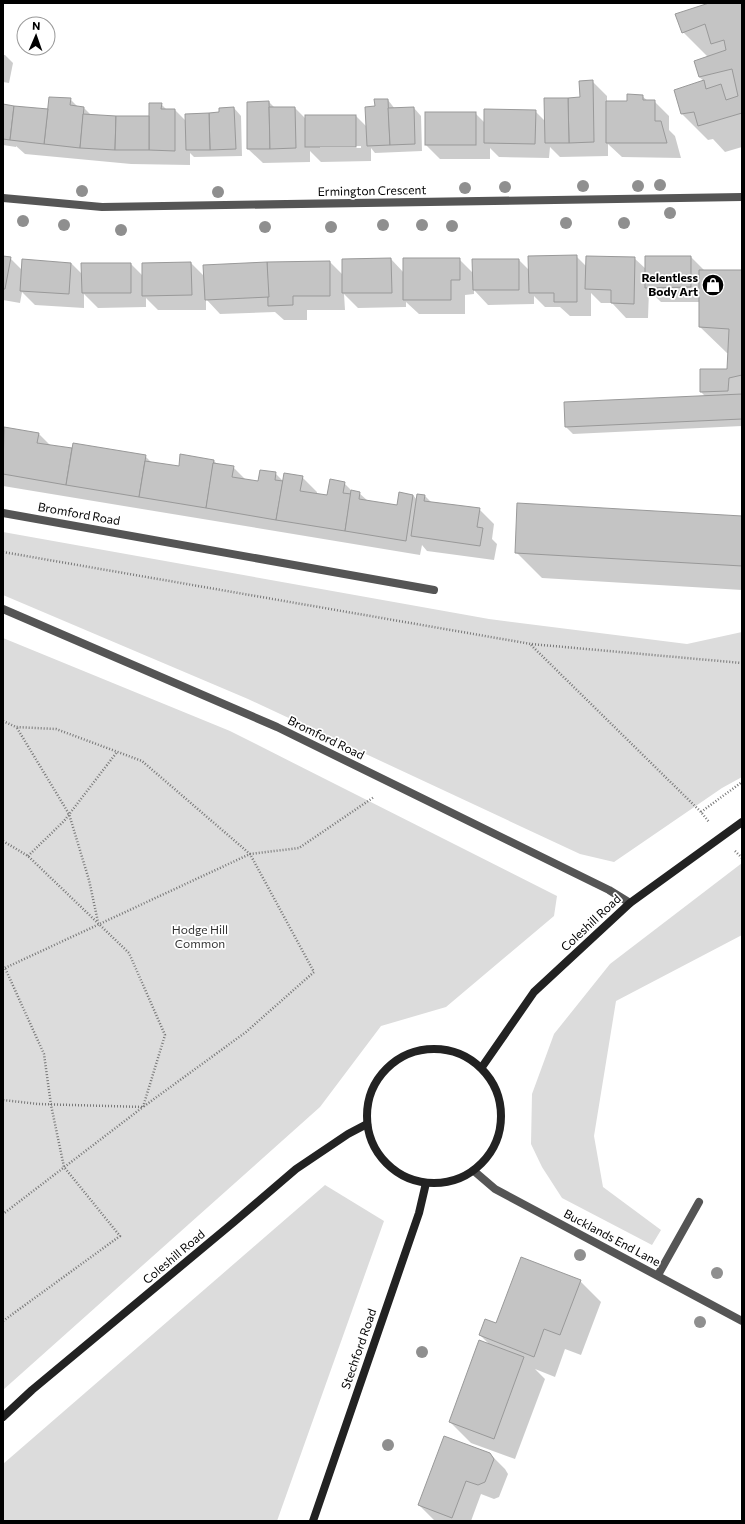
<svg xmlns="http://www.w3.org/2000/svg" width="745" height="1524" font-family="Commissioner,sans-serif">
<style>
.green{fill:#dcdcdc}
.shadow{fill:#0003;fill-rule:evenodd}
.building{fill:#c4c4c4;stroke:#999}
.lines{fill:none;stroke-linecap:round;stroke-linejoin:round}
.path{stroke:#777;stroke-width:2.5;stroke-dasharray:1 2;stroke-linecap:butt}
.service{stroke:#555;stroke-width:8}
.minor{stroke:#555;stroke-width:8}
.tertiary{stroke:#555;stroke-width:8}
.secondary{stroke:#222;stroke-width:8}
.tree{fill:#8f8f8f}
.labels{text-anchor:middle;stroke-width:3.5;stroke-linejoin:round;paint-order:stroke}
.street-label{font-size:12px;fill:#000;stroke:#fff}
.poi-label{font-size:12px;font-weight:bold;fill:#000;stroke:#fff;text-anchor:end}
.park-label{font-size:12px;fill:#333;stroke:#fff}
</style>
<rect width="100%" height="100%" fill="#fff"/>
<g class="green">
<path d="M3 532 489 619 687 644 742 632V777L722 788 614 862 580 854 248 699 3 595Z"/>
<path d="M3 638 230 731 557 896 554 916 446 1007 381 1026 320 1107 3 1390Z"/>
<path d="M742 863V935L616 1001 594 1136 603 1187 661 1230 652 1245 562 1198 542 1167 531 1144 532 1094 554 1034 610 964Z"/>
<path d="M325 1185 384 1221 277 1521H3V1464Z"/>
</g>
<g class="shadow">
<path d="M712 3H742V147L725 152 713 139 708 140 682 114 704 81 699 77 708 57 683 32Z"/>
<path d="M3 55H5L13 63 9 83 3 82Z"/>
<path d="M592 81 607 96V102H628L642 96 648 101H654L669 116V130L675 136 681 158 622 157 608 144V156L560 157 550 147 549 158 499 157 490 148V159H440L426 145 475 113 485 123 535 111 545 121 581 98Z"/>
<path d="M70 99 78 107 84 108 92 116 150 118 161 104 167 110H175L186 121 220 113 234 108 241 116 242 156 194 157 190 153V165L131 164 25 154 16 146V147L3 145V105L49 111Z"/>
<path d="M388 100 395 109 414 108 421 116 422 151 375 153 371 148V161L321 162 310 151V162L263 163 248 149 269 102 275 108H295L306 119 356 116 367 127 376 107ZM320 146H361V148H320Z"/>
<path d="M576 256 587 267 634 258 646 269 691 257 705 271H742V426L573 434 566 427 565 403 706 397 701 392 728 370 729 353H727L700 327V302H661L649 290 648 318H626L612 303H601L591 293V316H570L560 307H545L534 296V304L488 305 474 290V294L465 295V314H419L406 302V307L358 308 344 294 345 310H307V320H284L275 312 220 314 206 299V310H158L146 298V307L98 308 84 294V308L35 305 22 292 20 303 3 300V257L10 258 22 270 71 263 83 275 131 264 143 276 191 263 205 277 330 262 343 275 391 259 404 273 459 259 473 273 519 260 530 271Z"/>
<path d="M3 428 38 433 51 446 72 450 145 456 152 463 179 468 213 460 217 464 233 467 246 480 258 482 275 473 284 482 302 477 317 492V494L328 496 344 483 353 492 359 493 368 501 398 506 400 493 413 495 417 500 425 496 431 502 479 509 494 524 492 539 497 544 494 560 427 551 422 545 420 555 3 486Z"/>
<path d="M742 517V590L542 578 516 552Z"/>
<path d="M580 1281 601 1302 581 1355 565 1349 555 1377 535 1369 545 1379 515 1459 471 1443 450 1422 490 1345 480 1335 496 1324Z"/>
<path d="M490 1454 505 1469 508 1474 499 1497 494 1499 481 1494 471 1521H437L434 1520 419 1505Z"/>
</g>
<g class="building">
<path d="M709 3H742V113L698 126 694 112 681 114 674 90 704 80 706 89 721 84 726 100 738 96 732 69 699 77 694 61 726 50 724 40 711 44 705 24 682 33 675 14Z"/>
<path d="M593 80 594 142 569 143 568 98 580 97 579 81Z"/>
<path d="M627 94 643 95V100H655V121H661L667 143H606V101H627Z"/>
<path d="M49 97 71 98 70 105 84 107 80 148 44 144Z"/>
<path d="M544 98H568L569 143H545Z"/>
<path d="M374 99H388L390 145 367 146 365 107 375 106Z"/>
<path d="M269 101 270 149H247V102Z"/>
<path d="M149 103H162L161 109H175V151L149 150Z"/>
<path d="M3 104 14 106 10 140 3 139Z"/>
<path d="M14 106 48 109 44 144 10 140Z"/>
<path d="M234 107 236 149 210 150 209 113 219 112V108Z"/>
<path d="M269 107H295L296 148 270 149Z"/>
<path d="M414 107 415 144 390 145 388 108Z"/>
<path d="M484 109 536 110 535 144 484 143Z"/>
<rect x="425" y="112" width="51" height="33"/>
<path d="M209 113 210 150H186L185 114Z"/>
<path d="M83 114 116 116 115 150 80 148Z"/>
<rect x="305" y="115" width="51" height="32"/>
<path d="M116 116H149V150H115Z"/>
<path d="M577 255V302H554V293H529L528 256Z"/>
<path d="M3 256 11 257 5 289H3Z"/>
<path d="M586 256 635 257 634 304 611 303V290L585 289Z"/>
<path d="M645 256H691V287L645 288Z"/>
<path d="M391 258 392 293H342V259Z"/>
<path d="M403 258H460V280H451V300H403Z"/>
<path d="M22 259 71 263 69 294 20 291Z"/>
<path d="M472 259H519V290H473Z"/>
<path d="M330 261V296H293V305L268 306 267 262Z"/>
<path d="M191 262 192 295 142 296V263Z"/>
<path d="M267 262 269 297 205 300 203 265Z"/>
<path d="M81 263H131V293H82Z"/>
<path d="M699 270H742V375L729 378 728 391 700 392V369H727L729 329 699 327Z"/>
<path d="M742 394V419L565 427 564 402Z"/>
<path d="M4 427 39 433 37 443 72 448 66 485 3 474Z"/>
<path d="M73 443 146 455 139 497 66 485Z"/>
<path d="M180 454 214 460 206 508 139 497 145 461 179 466Z"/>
<path d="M213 463 234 466 232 477 258 481 260 470 276 472 275 480 283 481 276 520 206 508Z"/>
<path d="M284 473 303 476 300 491 327 495 330 479 345 482 343 493 351 494 345 531 276 520Z"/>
<path d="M351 490 360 492 359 499 397 505 399 492 413 495 406 541 345 531Z"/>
<path d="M417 494 425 495 424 501 480 508 477 527 483 528 480 546 411 536Z"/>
<path d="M517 503 742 516V566L515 553Z"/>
<path d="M521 1257 581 1280 560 1335 544 1329 534 1357 479 1335 485 1319 496 1323Z"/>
<path d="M479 1340 524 1357 494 1439 449 1422Z"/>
<path d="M444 1436 490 1453 494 1459 485 1482 478 1485 466 1481 452 1518 418 1505Z"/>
</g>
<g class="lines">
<g class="path">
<path d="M3 552 531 644 742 663"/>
<path d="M531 645 701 812 709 822"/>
<path d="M3 721 16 727 56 729 142 761 250 854 314 972 246 1032 143 1107 38 1104 3 1100"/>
<path d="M17 728 69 814 89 880 98 922"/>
<path d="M701 812 742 782"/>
<path d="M3 841 28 856 129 953 165 1035 143 1107 3 1214"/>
<path d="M735 851 742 858"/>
<path d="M28 856 64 821 117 752"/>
<path d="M3 967 5 968 44 1054 51 1105 64 1167 120 1236 3 1321"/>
<path d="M5 968 250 854 299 848 374 797"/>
</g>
<path class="service" d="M658 1275 699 1202"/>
<g class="minor">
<path d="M3 198 102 207 742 197"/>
<path d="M3 513 434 590"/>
<path d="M474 1171 495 1189 742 1321"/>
</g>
<path class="tertiary" d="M3 609 277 727 609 890 630 903"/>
<g class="secondary">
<circle cx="434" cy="1116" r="67"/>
<path d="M482 1067 534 992 630 903 742 822"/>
<path d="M3 1417 32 1390 234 1222 296 1169 348 1134 367 1124"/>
<path d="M313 1521 419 1213 426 1183"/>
</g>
</g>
<g class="tree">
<circle cx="660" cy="185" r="6"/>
<circle cx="583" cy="186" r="6"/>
<circle cx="638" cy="186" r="6"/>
<circle cx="505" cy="187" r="6"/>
<circle cx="465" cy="188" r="6"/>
<circle cx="82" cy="191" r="6"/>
<circle cx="218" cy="192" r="6"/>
<circle cx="670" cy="213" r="6"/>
<circle cx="23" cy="221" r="6"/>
<circle cx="566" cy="223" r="6"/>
<circle cx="624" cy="223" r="6"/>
<circle cx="64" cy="225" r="6"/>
<circle cx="383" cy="225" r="6"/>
<circle cx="422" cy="225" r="6"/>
<circle cx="452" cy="226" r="6"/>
<circle cx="265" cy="227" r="6"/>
<circle cx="331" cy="227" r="6"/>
<circle cx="121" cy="230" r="6"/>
<circle cx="580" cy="1255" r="6"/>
<circle cx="717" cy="1273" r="6"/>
<circle cx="700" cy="1322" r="6"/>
<circle cx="422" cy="1352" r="6"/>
<circle cx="388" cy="1445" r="6"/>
</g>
<defs>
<g id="shop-disc" transform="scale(1.15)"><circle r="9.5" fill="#000" stroke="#fff"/><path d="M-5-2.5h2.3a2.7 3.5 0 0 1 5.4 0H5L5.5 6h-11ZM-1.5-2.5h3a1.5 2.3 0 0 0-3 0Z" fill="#fff"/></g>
</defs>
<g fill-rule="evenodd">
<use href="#shop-disc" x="713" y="285"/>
</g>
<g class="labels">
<g class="street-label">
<text transform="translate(372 191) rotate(-1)" y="4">Ermington Crescent</text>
<text transform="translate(79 514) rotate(10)" y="4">Bromford Road</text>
<text transform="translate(326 738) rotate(26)" y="4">Bromford Road</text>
<text transform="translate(591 923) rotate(-43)" y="4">Coleshill Road</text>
<text transform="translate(612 1238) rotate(28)" y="4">Bucklands End Lane</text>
<text transform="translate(174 1257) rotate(-40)" y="4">Coleshill Road</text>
<text transform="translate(359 1349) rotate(-71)" y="4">Stechford Road</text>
</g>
<g class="poi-label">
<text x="698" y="282">Relentless<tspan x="698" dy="14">Body Art</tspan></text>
</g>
<g class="park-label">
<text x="200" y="934">Hodge Hill<tspan x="200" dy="14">Common</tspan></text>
</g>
</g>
<rect width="745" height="1524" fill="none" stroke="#000000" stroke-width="8"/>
<g transform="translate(36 36) rotate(2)"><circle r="19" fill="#ffffff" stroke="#999999"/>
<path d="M0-3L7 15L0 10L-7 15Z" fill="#000000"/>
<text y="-6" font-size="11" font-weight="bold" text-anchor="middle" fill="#000000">N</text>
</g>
</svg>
